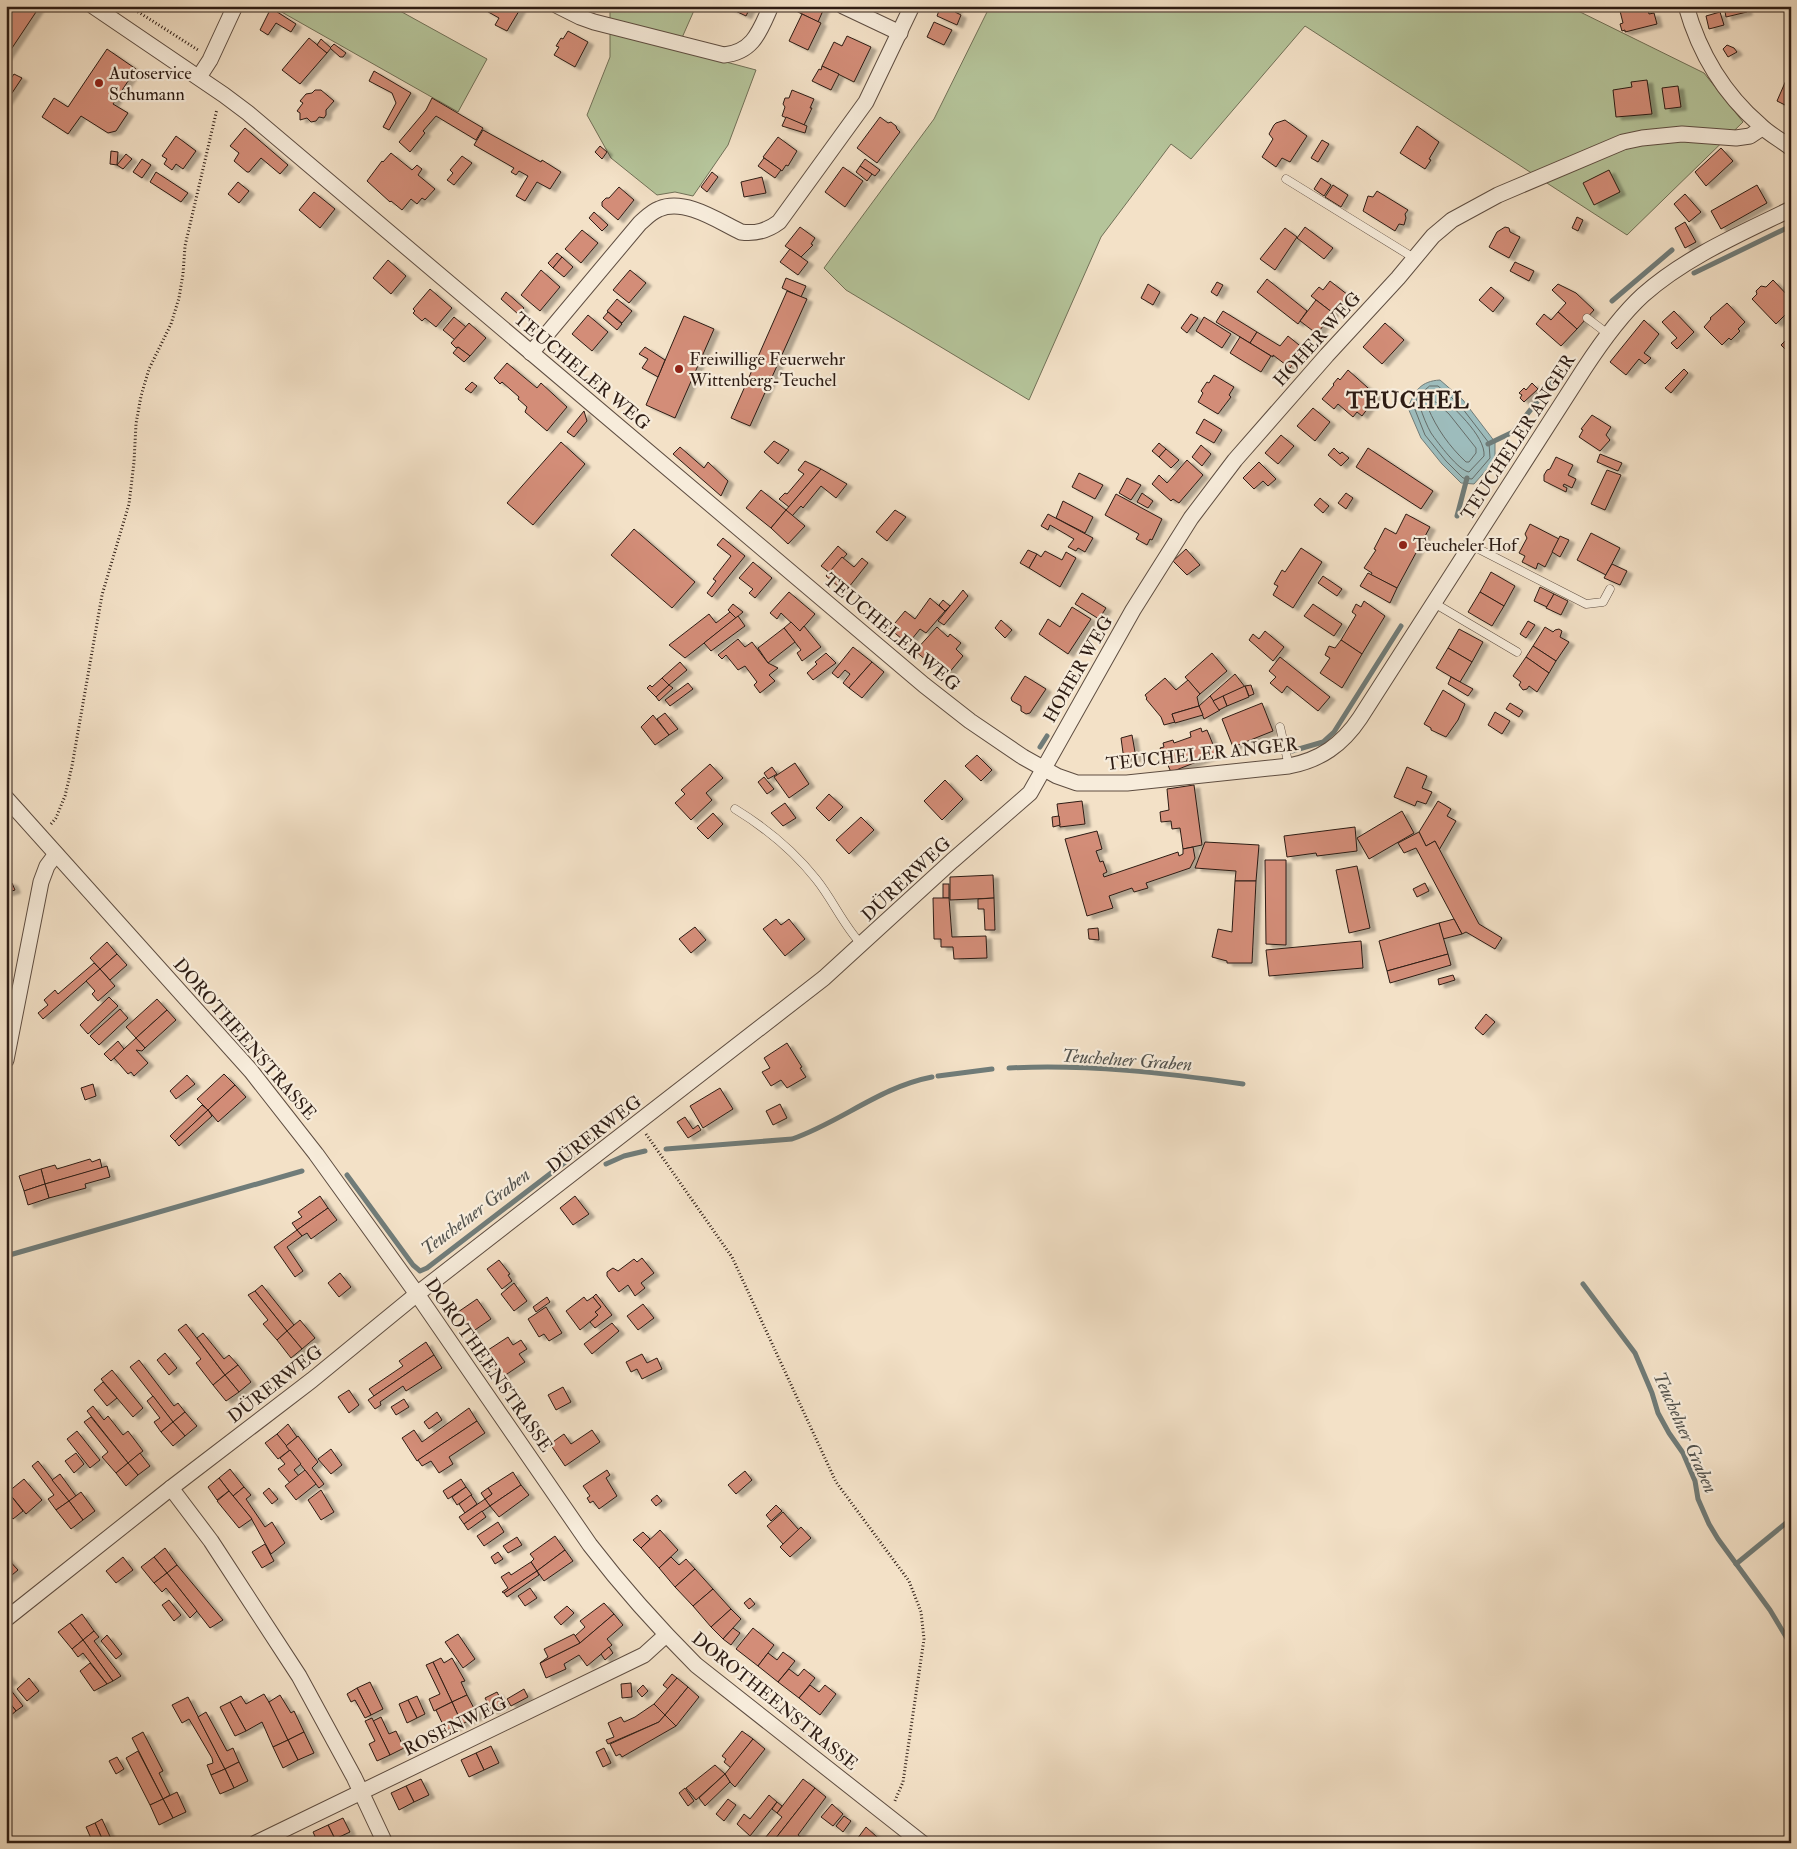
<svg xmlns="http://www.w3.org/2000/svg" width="1797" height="1849" font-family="'IM FELL Double Pica',serif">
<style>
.green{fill:#b5c49a;stroke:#717057}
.water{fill:#9dbcbc;stroke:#707c79}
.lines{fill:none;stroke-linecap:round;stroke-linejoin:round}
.shore{stroke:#656c68;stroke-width:1}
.stream{stroke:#707c79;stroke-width:5}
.building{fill:#d38d78;stroke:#2d1c14;filter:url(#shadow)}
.service-casing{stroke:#5e4d41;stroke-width:9}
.minor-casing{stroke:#5e4d41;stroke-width:17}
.path{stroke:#2d1c14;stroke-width:3;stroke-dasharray:1 2.5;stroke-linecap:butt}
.service{stroke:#f7ecdb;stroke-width:8}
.minor{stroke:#f7ecdb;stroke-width:15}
.poi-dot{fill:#8f2418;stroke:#f7ecdb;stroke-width:2}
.labels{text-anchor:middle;stroke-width:4.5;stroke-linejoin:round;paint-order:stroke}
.poi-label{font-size:18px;fill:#2d1c14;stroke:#f7ecdb;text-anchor:start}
.street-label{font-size:18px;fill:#2d1c14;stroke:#f7ecdb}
.water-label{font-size:19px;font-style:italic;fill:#54544f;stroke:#f7ecdb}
.district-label{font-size:22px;font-weight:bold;letter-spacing:1px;fill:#2d1c14;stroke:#f7ecdb}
</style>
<defs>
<filter id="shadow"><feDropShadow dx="5.5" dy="3" stdDeviation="1" flood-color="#0004"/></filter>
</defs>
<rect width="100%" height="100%" fill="#f3e1c7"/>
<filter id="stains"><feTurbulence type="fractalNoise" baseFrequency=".004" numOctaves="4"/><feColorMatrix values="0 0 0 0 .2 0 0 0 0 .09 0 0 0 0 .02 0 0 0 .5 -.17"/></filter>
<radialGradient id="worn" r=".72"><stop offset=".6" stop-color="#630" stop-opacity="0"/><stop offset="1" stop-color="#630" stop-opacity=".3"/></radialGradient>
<g class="green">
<path d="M271 6H391L487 59 458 112Z"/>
<path d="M610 6H696L677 49 756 70 728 145 693 196 675 192 657 195 611 158 587 115 610 57Z"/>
<path d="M990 6H1568L1704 73 1743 122 1627 235 1305 26 1191 159 1171 144 1101 237 1029 400 846 290 824 268 934 119Z"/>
</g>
<path class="water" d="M1440 380 1463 400 1495 442V460L1474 484 1461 483 1442 464 1421 438 1408 408C1414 391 1421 381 1440 380Z"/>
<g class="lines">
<g class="shore">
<path d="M1430 386H1438L1459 404 1489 443 1490 458 1472 479 1463 478 1446 461 1425 435 1414 407 1418 396Z"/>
<path d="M1432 392H1436C1451 405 1486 436 1484 456L1469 472C1459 471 1438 443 1431 433 1427 426 1423 416 1420 407L1423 400Z"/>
<path d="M1433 402H1436L1449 414 1476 448V453L1469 462H1466C1449 446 1437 429 1428 408Z"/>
</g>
<g class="stream">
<path d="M1694 273 1791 226"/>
<path d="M1612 301 1672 250"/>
<path d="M1488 444 1513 432 1559 374"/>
<path d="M1457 516 1467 478"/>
<path d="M1040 747 1047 736"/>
<path d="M1292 751 1323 742 1334 732 1401 626"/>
<path d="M1009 1068C1087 1064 1166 1073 1243 1084"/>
<path d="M938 1076 992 1069"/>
<path d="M666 1149 792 1139C841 1122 880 1087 932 1077"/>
<path d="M606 1164 624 1156 645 1151"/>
<path d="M347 1175 413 1265 420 1271 427 1268 572 1157"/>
<path d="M6 1256 302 1171"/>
<path d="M1583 1284 1635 1353 1652 1393 1658 1413 1669 1433 1683 1453 1695 1481 1698 1499 1709 1524 1718 1539 1770 1610 1791 1645"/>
<path d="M1736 1564 1791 1519"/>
</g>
</g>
<g class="building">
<path d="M6 6H40L6 57Z"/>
<path d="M485 6H522L507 31 495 25 499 18 483 9Z"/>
<path d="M725 6H751L746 16Z"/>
<path d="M799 6H825L818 22 796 11Z"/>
<path d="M935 6H958L955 12 961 15 957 25 937 16 940 8Z"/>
<path d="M1647 6 1649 14 1654 13 1657 24 1625 32V30L1622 31 1620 24 1623 23 1619 7Z"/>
<path d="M1724 6H1745L1747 12 1726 17Z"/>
<path d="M271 8 296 24 291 32 276 23 268 35 260 30Z"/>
<path d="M1720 12 1724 25 1709 29 1706 16Z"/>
<path d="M802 14 821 23 808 50 789 41Z"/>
<path d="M934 22 952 30 944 45 927 37Z"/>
<path d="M568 31 588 42 575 67 554 55 559 47 556 46 561 38 563 39Z"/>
<path d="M847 36 871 47 854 82 822 66 834 42 842 46Z"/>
<path d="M309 38 327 53 300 84 282 70Z"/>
<path d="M321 39 331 48 327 53 317 45Z"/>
<path d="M334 44 346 53 343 57H340L330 48Z"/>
<path d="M1727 45 1734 48 1737 52 1728 57 1723 49Z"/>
<path d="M107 49 136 69 113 104 128 113 116 131 108 133 81 116 68 134 42 117 54 98 68 107Z"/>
<path d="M822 66 839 74 831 90 812 81 819 69 821 70Z"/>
<path d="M374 71 411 93 389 130 383 127 396 103 392 93 369 81Z"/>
<path d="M14 74 22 78 6 102V86Z"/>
<path d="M1787 78 1791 80 1790 110 1785 105 1777 101Z"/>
<path d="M1647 80 1652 114 1616 117 1613 90 1632 87 1631 82Z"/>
<path d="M1678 86 1681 107 1665 109 1662 88Z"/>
<path d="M315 90H321L334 101 326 110V115L324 118 319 117 316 121 311 122 307 118 300 120V113L297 111 303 103 300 101 306 94 312 93Z"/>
<path d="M792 90 814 99 810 108H812L804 125 782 116 785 107 783 104 785 98H789Z"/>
<path d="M432 98 483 128 476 140 436 116 423 131 425 133 410 152 399 142 426 110Z"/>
<path d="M786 117 807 126 805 133 782 126Z"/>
<path d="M880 117 888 123 891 122 896 126 897 129 900 132 877 163 857 148Z"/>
<path d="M1285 120 1307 136 1290 162 1282 158 1276 167 1262 157 1273 139 1269 134 1274 125 1276 123Z"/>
<path d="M1417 126 1439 142 1429 159 1431 160 1425 169 1400 153Z"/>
<path d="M245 128 288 165 280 174 261 158 249 172H247L234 161 239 153 230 146Z"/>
<path d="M483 130 541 162 542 160 561 172 550 189 537 182 525 201 516 196 528 176 519 171 516 175 511 172 514 168 474 145Z"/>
<path d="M176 136 196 151 183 169 176 164 172 170 164 164 167 159 162 156Z"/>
<path d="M778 137 797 151 788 166 786 165 782 171 763 157Z"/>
<path d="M1322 140 1329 144 1318 162 1311 158Z"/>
<path d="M600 146 607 152 602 159 595 152Z"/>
<path d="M1721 148 1733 161 1706 186 1695 172Z"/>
<path d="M111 151 118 152 117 165 110 164Z"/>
<path d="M391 153 412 170 417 165 422 169 418 175 435 189 425 200 422 198 417 204 411 199 402 210 391 201 390 202 367 181 382 161 383 162Z"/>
<path d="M126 154 132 159 123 169 117 165Z"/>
<path d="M462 156 472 163 454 185 447 180 453 173 450 170Z"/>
<path d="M764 158 781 170 775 178 758 166Z"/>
<path d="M142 159 151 165 142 178 133 172Z"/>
<path d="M865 159 880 170 875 176 860 166Z"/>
<path d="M860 166 872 174 867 181 856 172Z"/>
<path d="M843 167 863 181 845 207 825 192Z"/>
<path d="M1609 170 1620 192 1594 205 1583 183Z"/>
<path d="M156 172 188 193 181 202 150 182Z"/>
<path d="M712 172 718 177 707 192 701 187Z"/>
<path d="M762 177 766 193 744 197 741 182Z"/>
<path d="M1321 178 1331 185 1324 196 1314 189Z"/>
<path d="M238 182 249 191 239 203 228 194Z"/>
<path d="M1333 185 1348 195 1341 207 1325 197Z"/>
<path d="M1757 185 1767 203 1721 229 1711 211Z"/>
<path d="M619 187 634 200 618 220 602 206V202L606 198H609Z"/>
<path d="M1377 191 1408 210 1405 214 1406 218 1404 225 1399 224 1395 231 1363 211 1368 196 1373 197Z"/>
<path d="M314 192 335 209 320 228 299 210Z"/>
<path d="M1685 194 1701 212 1689 222 1674 204Z"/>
<path d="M594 212 608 225 602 231 589 218Z"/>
<path d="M1577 217 1583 220 1578 231 1572 228Z"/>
<path d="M1685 222 1696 242 1685 248 1675 228Z"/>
<path d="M800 227 815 238 811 244 813 245 801 257 785 246Z"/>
<path d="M1305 227 1333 248 1324 259 1297 238Z"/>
<path d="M1505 227 1509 228 1510 232 1520 237 1509 258 1489 247 1497 232Z"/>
<path d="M1285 228 1297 237 1275 270 1260 259Z"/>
<path d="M582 230 598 243 581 263 565 249Z"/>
<path d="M790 249 808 262 798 275 780 262Z"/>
<path d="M557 253 562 257 553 268 548 263Z"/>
<path d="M562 257 573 267 564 277 553 268Z"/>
<path d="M1791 259V270L1785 265Z"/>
<path d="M388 260 406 276 391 294 373 278Z"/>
<path d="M1515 262 1534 271 1529 281 1510 271Z"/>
<path d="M541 270 560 287 540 311 521 295Z"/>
<path d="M630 270 646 283 629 303 613 290Z"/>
<path d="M786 278 806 286 801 297 782 288Z"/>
<path d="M1267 279 1307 311 1298 324 1257 292Z"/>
<path d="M1773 280 1791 299V309L1776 324 1752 299 1757 294 1756 291 1761 286 1766 287Z"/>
<path d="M1330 281 1348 295 1333 313 1311 296 1319 287 1323 290Z"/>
<path d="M1217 282 1223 285 1217 296 1211 292Z"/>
<path d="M1148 284 1160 292 1153 305 1141 298Z"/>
<path d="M1558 284 1576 293 1594 310 1577 329 1558 312 1566 303 1552 290Z"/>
<path d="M1491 287 1504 298 1493 312 1479 300Z"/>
<path d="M430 289 452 308 436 327 425 318 422 321 413 313 415 311 413 309Z"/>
<path d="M787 291 807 299 750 426 731 418Z"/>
<path d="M506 292 524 308 518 314 501 299Z"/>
<path d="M617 299 632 311 622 323 607 311Z"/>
<path d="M1316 300 1333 313 1317 334 1300 321Z"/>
<path d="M1727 303 1745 322 1738 329 1740 331 1731 340 1729 338 1722 345 1704 327 1711 319 1710 318Z"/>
<path d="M1223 311 1257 332 1250 343 1216 322Z"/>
<path d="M1674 311 1694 332 1677 349 1671 343 1677 338 1662 322Z"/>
<path d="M608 312 622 324 617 330 603 318Z"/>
<path d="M1558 312 1577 329 1561 346 1536 324 1544 314 1551 320Z"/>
<path d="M1191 314 1198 318 1187 333 1181 328Z"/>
<path d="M588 315 608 332 592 351 572 334Z"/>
<path d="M684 316 714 329 675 418 646 405Z"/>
<path d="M454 317 466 327 455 340 443 330Z"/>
<path d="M1204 317 1231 334 1222 348 1196 331Z"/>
<path d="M1644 320 1659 334 1644 353 1651 358 1645 364 1639 359 1626 375 1610 362Z"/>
<path d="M469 323 486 338 470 356 458 347 456 348 451 343Z"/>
<path d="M1385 323 1404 340 1382 364 1363 347Z"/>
<path d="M1257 332 1280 346 1288 336 1304 349 1290 368 1273 355V357L1250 343Z"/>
<path d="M1791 335V355L1781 345Z"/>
<path d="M1240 337 1271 356 1261 372 1230 353Z"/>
<path d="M458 347 470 356 464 362 453 353Z"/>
<path d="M645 347 665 360 658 377 642 368 648 359 639 354Z"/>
<path d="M507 363 537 388 541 383 567 407 547 431 525 412 527 407 518 399 519 397 502 382 500 384 494 378Z"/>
<path d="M1684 369 1688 373 1671 393 1665 388Z"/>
<path d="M1348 370 1377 396 1362 416 1357 412 1353 417 1338 404 1334 409 1322 399 1334 385 1333 384 1338 378 1340 380Z"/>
<path d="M1214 375 1234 387 1229 395 1231 397 1218 414 1198 402 1203 393 1201 391 1207 382 1209 383Z"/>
<path d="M472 382 477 386 471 393 465 389Z"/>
<path d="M1532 383 1538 389 1524 402 1520 398 1522 395 1519 393 1524 388 1526 390Z"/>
<path d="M1313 408 1330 422 1315 441 1297 426Z"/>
<path d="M584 411 587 421 574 437 567 432Z"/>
<path d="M1592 415 1611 427 1606 435 1610 440 1600 451 1579 437 1583 430 1581 429Z"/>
<path d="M1204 419 1222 430 1214 443 1196 433Z"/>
<path d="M1281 435 1294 446 1278 464 1265 453Z"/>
<path d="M774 441 789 450 778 464 764 452Z"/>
<path d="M561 442 585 464 533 525 507 503Z"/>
<path d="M1159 443 1166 449 1159 457 1152 451Z"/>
<path d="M1201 445 1211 454 1202 466 1192 457Z"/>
<path d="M680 447 704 468 708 462 728 481 721 496 673 454Z"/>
<path d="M1334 448 1340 454 1342 452 1349 458 1341 466 1328 455Z"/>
<path d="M1368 448 1433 491 1421 509 1356 467Z"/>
<path d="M1166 449 1179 460 1171 468 1159 457Z"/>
<path d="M1600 454 1622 463 1618 471 1597 462Z"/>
<path d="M1556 457 1573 465 1568 475 1576 479 1572 488 1564 484 1563 486 1567 488 1566 492 1544 481V475L1547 470 1550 469Z"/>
<path d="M1187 460 1203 475 1179 503 1173 499 1171 501 1152 484 1159 475 1167 483Z"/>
<path d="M805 461 821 469 789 507 779 499 785 493 787 494 804 474 798 470Z"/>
<path d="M1259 462 1276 479 1268 486 1263 481 1254 489 1243 478Z"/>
<path d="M821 469 847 484 836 498 821 486 803 508 801 506 792 516 786 510Z"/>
<path d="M1607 470 1621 475 1605 510 1591 504Z"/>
<path d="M1079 473 1103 485 1095 499 1072 487Z"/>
<path d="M1127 478 1141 485 1131 500 1119 493Z"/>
<path d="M761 490 786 510 771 528 746 508Z"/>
<path d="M1142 493 1153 501 1148 508 1137 502Z"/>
<path d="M1346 493 1353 498 1346 509 1338 503Z"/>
<path d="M1116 494 1162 519 1152 540 1150 539 1147 545 1136 539 1139 534 1105 515Z"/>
<path d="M1320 498 1329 506 1323 513 1314 505Z"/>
<path d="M1063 501 1093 517 1085 533 1056 518Z"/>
<path d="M786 510 805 526 788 544 771 528Z"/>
<path d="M895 510 906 517 887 541 876 532Z"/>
<path d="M1048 514 1093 538 1085 552 1078 548 1076 551 1068 547 1074 539 1050 525 1048 530 1041 526Z"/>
<path d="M1406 514 1430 527 1397 588 1371 575 1372 573 1364 568 1376 550 1374 549 1385 528 1396 534Z"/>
<path d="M1530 524 1559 539 1545 567 1538 563 1536 569 1522 562 1525 556 1519 553 1527 538 1525 534Z"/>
<path d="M634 529 695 582 672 608 611 555Z"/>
<path d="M1591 533 1620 548 1606 575 1577 560Z"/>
<path d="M1560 536 1569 540 1560 557 1552 552Z"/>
<path d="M723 538 745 556 712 597 707 593 716 581 713 579 731 556 717 545Z"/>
<path d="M838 546 847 554 830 573 821 566Z"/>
<path d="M1301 548 1322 562 1293 608 1273 595 1278 586 1274 584 1282 570 1285 572Z"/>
<path d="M1186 549 1200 565 1187 575 1173 561Z"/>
<path d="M1028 550 1037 554 1029 568 1020 563Z"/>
<path d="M1045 551 1062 560 1066 552 1076 558 1060 587 1029 568 1037 554 1041 557Z"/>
<path d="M842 557 854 567 862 558 868 563 845 592 826 576Z"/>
<path d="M753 562 772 578 755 598 749 593 753 589 739 578Z"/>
<path d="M1612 564 1627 571 1620 585 1604 578Z"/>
<path d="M1491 572 1515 586 1504 606 1480 592Z"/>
<path d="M1368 573 1397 588 1390 603 1360 586Z"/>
<path d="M1323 576 1342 589 1337 596 1318 583Z"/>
<path d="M1540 587 1554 594 1547 607 1534 601Z"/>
<path d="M963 590 968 596 944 625 938 621Z"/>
<path d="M789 592 815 614 800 631 781 613 777 619 770 613Z"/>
<path d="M1480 592 1504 606 1492 626 1468 612Z"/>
<path d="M1082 593 1106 608 1099 619 1075 604Z"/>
<path d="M1554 594 1568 601 1561 615 1546 608Z"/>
<path d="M930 598 945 611 926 633 920 629 908 644 890 629 905 611 915 619Z"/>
<path d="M943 600 950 606 945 611 939 605Z"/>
<path d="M1364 601 1385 616 1362 654 1341 640 1356 615 1352 612 1356 604 1361 607Z"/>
<path d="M733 604 743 612 736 618 728 610Z"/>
<path d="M1313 604 1342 624 1334 636 1304 616Z"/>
<path d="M1072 607 1091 619 1068 654 1039 634 1048 619 1060 627Z"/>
<path d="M730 612 736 618 685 658 669 645 709 614 716 623Z"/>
<path d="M738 616 745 626 711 651 704 643Z"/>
<path d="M1001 620 1012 630 1005 638 995 628Z"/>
<path d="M1528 621 1535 625 1526 638 1520 634Z"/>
<path d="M791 622 800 631 804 626 821 647 802 661 797 653 801 650 784 628Z"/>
<path d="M937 627 948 637 950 634 961 643 956 649 963 656 948 674 928 658 926 660 915 651Z"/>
<path d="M1545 627 1553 632 1555 630 1559 629 1562 631 1560 637 1569 642 1556 661 1533 646Z"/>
<path d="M784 628 795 642 768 663 758 648Z"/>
<path d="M1459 629 1483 642 1472 662 1448 648Z"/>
<path d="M1265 631 1284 647 1273 661 1249 640 1253 634 1259 639Z"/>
<path d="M738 639 745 647 752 642 768 663 778 668 769 675 775 681 760 693 754 685 757 682 745 666 738 670 726 655 722 659 718 655Z"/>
<path d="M1341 640 1362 654 1342 688 1320 673 1330 658 1325 655 1329 646 1335 648Z"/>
<path d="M1533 646 1556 661 1549 673 1526 657Z"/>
<path d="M853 647 872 662 849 688 843 683 850 674 845 670 838 678 832 673Z"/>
<path d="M1448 648 1472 662 1460 682 1436 668Z"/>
<path d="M826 653 836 663 813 680 807 673 817 664 815 662Z"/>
<path d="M1212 653 1227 671 1200 694 1185 677Z"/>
<path d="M1280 657 1330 697 1318 711 1287 686 1282 693 1270 683 1276 677 1269 671Z"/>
<path d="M1526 657 1549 673 1537 692 1529 686 1527 689 1523 690 1519 685 1521 682 1513 676Z"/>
<path d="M680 662 687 670 669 685 662 678Z"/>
<path d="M872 662 884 672 862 698 849 688Z"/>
<path d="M1235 674 1245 687 1213 701 1210 696Z"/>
<path d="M1025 676 1046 689 1030 713 1026 714 1021 711V706L1012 701 1011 698Z"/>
<path d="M1451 677 1473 689 1468 696 1448 684Z"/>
<path d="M662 678 669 685 656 697 647 688 650 685 652 687Z"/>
<path d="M1165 678 1176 690 1188 680 1200 694 1197 697 1199 706 1172 714 1175 722 1164 725 1161 717 1146 699 1147 698 1145 695Z"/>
<path d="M688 683 693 689 670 706 665 700Z"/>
<path d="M669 685 673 688 659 701 656 697Z"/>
<path d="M1251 685 1254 694 1249 696 1245 686Z"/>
<path d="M1245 686 1249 697 1227 706 1223 696Z"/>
<path d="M1443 690 1465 704 1458 720 1446 737 1431 730V728L1424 724Z"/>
<path d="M1210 696 1220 710 1204 719 1199 706Z"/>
<path d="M1223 696 1227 706 1219 710 1213 701Z"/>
<path d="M1262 703 1273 731 1233 747 1222 719Z"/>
<path d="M1510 703 1523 711 1519 717 1506 709Z"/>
<path d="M1199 706 1203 715 1175 723 1172 714Z"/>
<path d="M1495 712 1510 721 1502 734 1488 725Z"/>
<path d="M665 713 678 729 669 735 657 719Z"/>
<path d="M653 715 669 735 655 745 641 727Z"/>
<path d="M1201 728 1202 732 1207 730 1217 754 1171 772 1160 748 1164 747 1163 743 1173 740 1174 743 1191 737 1190 732Z"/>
<path d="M1132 735 1136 758 1124 760 1121 738Z"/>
<path d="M977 755 992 770 981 781 965 766Z"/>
<path d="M795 763 809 784 789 798 774 777Z"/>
<path d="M710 764 723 778 706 793 712 800 691 820 675 803 685 794 681 790Z"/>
<path d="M772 767 777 774 768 779 764 773Z"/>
<path d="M1407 767 1427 776 1422 788 1432 792 1426 804 1417 801 1415 806 1394 797Z"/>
<path d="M764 777 774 789 767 794 758 782Z"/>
<path d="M945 780 963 799 942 820 924 801Z"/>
<path d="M1194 785 1202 845 1183 849 1180 828 1172 829 1171 821 1161 822 1160 812 1169 810 1167 789Z"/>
<path d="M829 794 843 807 829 821 816 808Z"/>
<path d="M1082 801 1085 824 1060 827 1057 804Z"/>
<path d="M1438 801 1451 809 1447 816 1456 821 1439 850 1435 841 1426 846 1419 832Z"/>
<path d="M785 803 796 818 783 826 771 813Z"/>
<path d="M1402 811 1414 833 1369 859 1357 838Z"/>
<path d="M713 813 723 824 708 839 697 828Z"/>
<path d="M1059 816 1060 825 1053 827 1052 817Z"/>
<path d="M861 817 874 830 849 854 836 840Z"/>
<path d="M1355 827 1357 851 1317 856 1316 853 1287 857 1284 836Z"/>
<path d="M1097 831 1102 849 1096 851 1100 862 1103 861 1107 872 1103 874 1104 877 1178 852 1179 856 1183 854V849L1193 847 1195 858 1190 868 1146 883 1148 888 1134 892 1132 888 1109 896 1113 908 1087 916 1065 839Z"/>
<path d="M1419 832 1426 846 1435 841 1479 924 1502 938 1495 949 1466 932 1462 934 1416 848 1404 853 1398 843Z"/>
<path d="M1205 842 1259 845 1256 881H1235L1236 871 1195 868Z"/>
<path d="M1265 860H1286V945L1266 944Z"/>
<path d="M1357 866 1370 928 1349 933 1336 870Z"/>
<path d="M993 875 994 898 950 900V877Z"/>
<path d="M6 881 12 883 15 890 6 893Z"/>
<path d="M1235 881H1256L1252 963H1227V961L1212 957 1218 929 1232 932Z"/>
<path d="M1425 883 1429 891 1417 897 1413 889Z"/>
<rect x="943" y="884" width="6" height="14"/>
<path d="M933 898H949L952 937 986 936 987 958 954 959 953 947H941V939H934Z"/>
<path d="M994 898 995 930H985L984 909H978V899Z"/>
<path d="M776 919 781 925 789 919 805 939 785 956 763 929Z"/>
<path d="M1454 919 1462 934 1443 939 1439 923Z"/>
<path d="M1439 923 1448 954 1387 971 1379 941Z"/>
<path d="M695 927 706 940 691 953 679 939Z"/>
<path d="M1098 928 1099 940 1089 939 1088 929Z"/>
<path d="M1361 941 1363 968 1269 976 1266 950Z"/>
<path d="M107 942 117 954 100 969 90 958Z"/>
<path d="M117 954 127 965 110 980 100 969Z"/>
<path d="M1448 954 1451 965 1390 983 1387 971Z"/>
<path d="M94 963 100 969 43 1019 38 1013 48 1005 44 1000 55 990 58 994Z"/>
<path d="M100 969 115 986 98 1001 92 994 95 991 86 981Z"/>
<path d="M1453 975 1455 980 1439 985 1438 979Z"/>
<path d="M109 997 118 1006 88 1034 80 1025Z"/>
<path d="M157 999 167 1010 136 1038 126 1027Z"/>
<path d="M120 1009 128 1018 99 1045 90 1036Z"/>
<path d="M167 1010 176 1020 145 1048 136 1038Z"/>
<path d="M1486 1014 1495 1022 1483 1035 1475 1028Z"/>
<path d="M136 1038 145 1048 142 1051 136 1050 148 1063 134 1076 131 1072 128 1074 114 1058Z"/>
<path d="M118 1041 124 1049 111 1061 104 1054Z"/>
<path d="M787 1043 802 1067 800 1068 806 1077 787 1088 781 1080 771 1086 762 1072 770 1068 764 1058Z"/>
<path d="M224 1074 235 1085 208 1110 197 1099Z"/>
<path d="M187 1075 195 1084 176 1099 170 1091Z"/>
<path d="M93 1084 96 1096 85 1100 81 1088Z"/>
<path d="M235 1085 246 1097 218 1122 208 1110Z"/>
<path d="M720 1088 733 1109 703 1128 690 1106Z"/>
<path d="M780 1104 787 1118 773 1125 766 1111Z"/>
<path d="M202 1105 208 1110 175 1141 170 1136Z"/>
<path d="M208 1110 212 1116 179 1146 175 1141Z"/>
<path d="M685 1117 693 1129 698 1125 701 1130 688 1138 677 1122Z"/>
<path d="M90 1159 92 1162 100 1159 102 1168 45 1184 41 1169 55 1165 57 1169Z"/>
<path d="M107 1166 110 1177 85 1184 86 1188 49 1198 45 1184Z"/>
<path d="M41 1169 45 1184 24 1191 19 1176Z"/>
<path d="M45 1184 49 1198 28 1205 24 1191Z"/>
<path d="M320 1196 328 1208 297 1230 292 1223 302 1217 298 1212Z"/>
<path d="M575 1196 589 1214 573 1225 560 1208Z"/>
<path d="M328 1208 337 1220 311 1239 307 1233 302 1236 297 1230Z"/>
<path d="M297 1230 302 1236 287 1247 303 1271 295 1277 274 1247Z"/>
<path d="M642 1258 654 1273 641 1283 645 1288 635 1296 628 1285 619 1292 607 1276V1272L613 1268 618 1271 634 1259 637 1262Z"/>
<path d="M499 1260 510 1274 508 1275 512 1281 502 1289 487 1269Z"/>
<path d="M340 1273 351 1287 339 1297 328 1283Z"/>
<path d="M514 1283 527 1301 514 1311 501 1294Z"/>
<path d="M262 1285 294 1325 287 1331 255 1291Z"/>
<path d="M255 1291 287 1331 277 1340 263 1324 268 1320 248 1295Z"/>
<path d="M596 1294 612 1315 595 1328 590 1322 598 1315 595 1312 601 1307 593 1297Z"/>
<path d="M547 1297 550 1302 536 1312 533 1307Z"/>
<path d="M584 1297 587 1301 593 1297 601 1307 595 1312 598 1315 580 1330 566 1311Z"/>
<path d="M477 1299 491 1319 472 1332 458 1312Z"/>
<path d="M643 1304 654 1318 638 1330 627 1316Z"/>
<path d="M546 1307 562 1333 549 1341 544 1334 539 1337 528 1319Z"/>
<path d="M300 1320 315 1338 302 1349 287 1331Z"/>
<path d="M612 1323 619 1331 592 1354 584 1344Z"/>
<path d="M186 1324 225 1375 213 1385 196 1363 201 1359 178 1330Z"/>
<path d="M287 1331 302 1349 291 1358 277 1340Z"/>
<path d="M203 1333 224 1359 229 1355 238 1365 225 1375 197 1338Z"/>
<path d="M508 1337 513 1345 521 1340 527 1349 519 1354 525 1362 501 1378 485 1352Z"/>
<path d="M426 1342 434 1355 374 1396 369 1389 403 1366 399 1361Z"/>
<path d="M165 1353 177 1368 169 1375 157 1360Z"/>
<path d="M642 1354 647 1363 657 1358 662 1369 642 1379 637 1369 631 1372 626 1362Z"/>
<path d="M434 1355 442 1368 406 1391 403 1386 380 1402 381 1405 375 1409 368 1400Z"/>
<path d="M139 1360 174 1406 178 1403 185 1412 173 1422 130 1367Z"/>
<path d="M238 1365 251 1382 239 1392 225 1375Z"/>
<path d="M112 1370 143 1408 133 1417 101 1379Z"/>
<path d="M225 1375 239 1392 226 1401 213 1385Z"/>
<path d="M103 1382 117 1398 107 1406 94 1390Z"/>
<path d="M563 1387 571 1402 556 1410 548 1395Z"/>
<path d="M349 1390 359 1405 349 1413 338 1397Z"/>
<path d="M153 1396 173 1422 161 1432 154 1422 160 1418 147 1401Z"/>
<path d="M404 1399 409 1407 396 1415 391 1407Z"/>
<path d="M93 1406 104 1420 108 1416 123 1435 128 1431 143 1451 128 1463 87 1411Z"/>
<path d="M469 1408 477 1421 417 1461 402 1438 414 1430 422 1442Z"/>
<path d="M185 1412 197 1426 185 1436 173 1422Z"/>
<path d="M437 1412 442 1420 429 1429 424 1422Z"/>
<path d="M91 1417 128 1463 116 1473 102 1457 108 1452 84 1422Z"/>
<path d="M477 1421 485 1433 449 1457 453 1464 439 1473 431 1461 422 1466 418 1460Z"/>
<path d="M173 1422 185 1436 173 1446 161 1432Z"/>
<path d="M288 1424 297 1437 286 1446 277 1434Z"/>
<path d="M592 1430 600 1442 565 1466 550 1444 564 1434 571 1444Z"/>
<path d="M77 1431 100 1460 90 1468 67 1439Z"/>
<path d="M277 1434 290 1450 278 1459 265 1443Z"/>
<path d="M298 1436 318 1462 312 1468 324 1484 319 1488 286 1446Z"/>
<path d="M331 1449 342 1465 331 1474 318 1459Z"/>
<path d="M290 1450 301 1464 294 1470 299 1476 290 1483 278 1469 285 1464 280 1458Z"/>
<path d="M76 1453 84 1464 74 1473 65 1461Z"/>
<path d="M140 1453 150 1466 138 1475 128 1463Z"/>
<path d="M38 1461 69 1501 56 1510 48 1499 54 1495 32 1466Z"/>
<path d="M128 1463 138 1475 126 1486 116 1473Z"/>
<path d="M230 1469 244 1487 233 1496 219 1478Z"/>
<path d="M305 1470 316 1484 296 1500 285 1486Z"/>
<path d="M607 1470 610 1475 606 1478 617 1496 599 1509 593 1501 590 1503 587 1498 590 1496 583 1486Z"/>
<path d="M745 1471 752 1480 736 1494 728 1485Z"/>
<path d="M513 1472 521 1485 490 1506 485 1499 492 1494 488 1488Z"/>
<path d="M60 1474 76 1496 69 1501 52 1480Z"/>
<path d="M219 1478 229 1491 217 1500 208 1487Z"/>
<path d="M24 1479 42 1500 26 1514 8 1492Z"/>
<path d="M461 1479 466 1487 448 1499 443 1491Z"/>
<path d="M521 1485 529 1495 499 1517 490 1506Z"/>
<path d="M244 1487 251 1495 246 1499 265 1527 272 1522 285 1543 271 1554 251 1518 233 1496Z"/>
<path d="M466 1487 472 1495 457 1505 452 1497Z"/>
<path d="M269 1488 278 1499 272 1504 263 1493Z"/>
<path d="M488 1488 492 1494 485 1499 481 1493Z"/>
<path d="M321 1490 334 1512 321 1520 308 1500Z"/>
<path d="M229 1491 252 1519 239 1528 217 1501Z"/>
<path d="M81 1492 95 1511 83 1520 69 1501Z"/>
<path d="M471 1495 477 1504 465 1513 459 1504Z"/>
<path d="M657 1495 662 1501 656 1506 651 1500Z"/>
<path d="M12 1497 23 1511 13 1519 6 1511V1502Z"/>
<path d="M485 1499 490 1506 464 1524 459 1517Z"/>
<path d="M69 1501 83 1520 71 1529 56 1510Z"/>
<path d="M776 1505 782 1511 771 1521 766 1515Z"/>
<path d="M482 1511 486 1517 468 1530 464 1524Z"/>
<path d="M783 1512 799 1530 783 1544 767 1526Z"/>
<path d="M498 1522 504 1532 484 1546 477 1536Z"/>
<path d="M801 1527 811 1538 790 1557 780 1547Z"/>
<path d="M660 1530 678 1550 659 1568 641 1548Z"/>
<path d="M643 1532 650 1539 641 1548 633 1540Z"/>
<path d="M555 1536 565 1550 537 1571 531 1562 534 1559 530 1554Z"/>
<path d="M517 1537 522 1545 508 1553 503 1546Z"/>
<path d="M265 1544 274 1561 262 1568 252 1552Z"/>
<path d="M165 1548 177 1565 167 1573 154 1557Z"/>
<path d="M565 1550 573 1561 544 1581 537 1571Z"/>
<path d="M498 1552 503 1559 495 1564 491 1557Z"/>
<path d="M6 1557 18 1570 6 1580Z"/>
<path d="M123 1557 133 1570 116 1583 106 1571Z"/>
<path d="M154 1557 167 1573 154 1583 141 1567Z"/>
<path d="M671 1557 679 1565 686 1559 695 1569 675 1587 659 1568Z"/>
<path d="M531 1562 537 1571 504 1593 502 1592 508 1588 501 1577 509 1572 511 1575Z"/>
<path d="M177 1565 223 1620 210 1628 167 1573Z"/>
<path d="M695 1569 713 1589 693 1606 675 1587Z"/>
<path d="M537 1571 539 1575 507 1597 504 1593Z"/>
<path d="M167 1573 197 1611 190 1618 166 1588 162 1592 155 1584 154 1583Z"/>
<path d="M530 1588 537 1598 525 1606 518 1596Z"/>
<path d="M713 1589 731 1609 711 1627 693 1606Z"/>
<path d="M750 1598 755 1604 749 1609 744 1603Z"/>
<path d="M169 1600 181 1615 174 1621 162 1605Z"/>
<path d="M604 1603 614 1614 580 1643 575 1636 585 1627 580 1621Z"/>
<path d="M567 1606 574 1613 561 1625 554 1617Z"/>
<path d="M731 1609 741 1619 723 1639 711 1627Z"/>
<path d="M82 1614 94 1631 83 1640 70 1623Z"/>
<path d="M614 1614 623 1625 607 1639 612 1645 587 1666 579 1655 564 1664 566 1669 546 1678 540 1663 580 1643Z"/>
<path d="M70 1623 83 1640 72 1649 58 1632Z"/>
<path d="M733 1628 740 1633 731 1645 723 1639Z"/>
<path d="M753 1628 774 1645 758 1666 736 1649Z"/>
<path d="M94 1631 99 1637 94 1641 121 1676 113 1681 83 1640Z"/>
<path d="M458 1634 475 1659 463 1668 445 1642Z"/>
<path d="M574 1634 580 1643 540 1663 548 1657 544 1649Z"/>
<path d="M107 1635 122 1654 116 1659 101 1641Z"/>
<path d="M83 1640 113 1681 107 1684 83 1653 78 1657 72 1649Z"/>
<path d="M609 1647 613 1653 605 1660 601 1654Z"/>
<path d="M783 1652 795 1661 778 1682 758 1666 768 1653 777 1660Z"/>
<path d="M441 1658 444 1663 452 1658 465 1681 461 1682 467 1695 452 1702 433 1662Z"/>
<path d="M433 1662 452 1702 434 1711 429 1699 440 1694 426 1665Z"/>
<path d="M90 1663 107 1684 94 1691 80 1671Z"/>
<path d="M789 1669 798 1676 804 1669 815 1678 799 1698 778 1682Z"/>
<path d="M6 1673 12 1680 7 1684 10 1689 6 1693Z"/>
<path d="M672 1674 677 1678 668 1689 663 1685Z"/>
<path d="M29 1678 39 1691 27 1701 17 1689Z"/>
<path d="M677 1678 688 1687 665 1715 654 1704Z"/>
<path d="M370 1682 383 1709 371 1715 357 1688Z"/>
<path d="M631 1683 632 1697 622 1698 621 1684Z"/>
<path d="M643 1685 648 1691 642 1697 637 1691Z"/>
<path d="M810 1685 819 1692 825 1685 836 1694 820 1715 799 1698Z"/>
<path d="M688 1687 699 1697 676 1726 665 1715Z"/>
<path d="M357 1688 371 1715 365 1718 355 1700 351 1702 347 1694Z"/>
<path d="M10 1689 23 1706 16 1711 6 1698V1693Z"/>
<path d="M524 1689 528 1697 511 1706 507 1699Z"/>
<path d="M497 1692 504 1705 492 1711 485 1698Z"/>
<path d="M264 1694 276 1714 288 1740 273 1747 262 1722 246 1731 230 1702 241 1696 246 1704Z"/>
<path d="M280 1695 291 1713 294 1711 304 1732 288 1740 269 1702Z"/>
<path d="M467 1695 478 1716 462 1724 452 1702Z"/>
<path d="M417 1696 425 1714 417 1718 408 1700Z"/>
<path d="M188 1697 225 1769 211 1775 207 1765 213 1763 212 1758 189 1719 182 1723 172 1705Z"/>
<path d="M6 1698 16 1711 10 1716 6 1711Z"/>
<path d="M408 1700 417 1718 407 1723 399 1704Z"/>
<path d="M230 1702 246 1731 235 1736 220 1707Z"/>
<path d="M452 1702 462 1724 446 1731 436 1710Z"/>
<path d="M654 1704 665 1715 659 1722 608 1744 606 1740 614 1737 608 1723 621 1717 624 1722 635 1717Z"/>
<path d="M206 1712 227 1751 233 1748 239 1762 225 1769 198 1717Z"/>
<path d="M665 1715 676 1726 622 1757 620 1754 616 1756 610 1744 659 1722Z"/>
<path d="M381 1717 389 1734 396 1731 404 1748 390 1755 373 1721Z"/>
<path d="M372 1718 390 1755 377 1761 369 1744 375 1741 365 1721Z"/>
<path d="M742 1731 753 1739 731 1768 724 1762 726 1759 722 1756Z"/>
<path d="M143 1732 163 1771 159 1773 170 1795 163 1799 132 1738Z"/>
<path d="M304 1732 314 1753 298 1760 288 1740Z"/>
<path d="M753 1739 765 1749 735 1787 730 1782 725 1774Z"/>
<path d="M288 1740 298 1760 283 1768 273 1747Z"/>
<path d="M491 1746 499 1763 484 1770 476 1753Z"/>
<path d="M604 1748 611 1763 603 1767 596 1752Z"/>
<path d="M138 1751 163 1799 150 1805 126 1758Z"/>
<path d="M476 1753 484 1770 469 1777 461 1760Z"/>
<path d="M117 1757 124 1769 116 1774 109 1761Z"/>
<path d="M239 1762 248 1781 234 1788 225 1769Z"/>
<path d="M715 1765 725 1774 696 1800 686 1788Z"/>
<path d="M225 1769 234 1788 220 1794 211 1775Z"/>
<path d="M725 1774 730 1782 705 1806 699 1798Z"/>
<path d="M421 1779 429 1795 414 1802 406 1786Z"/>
<path d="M803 1779 815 1788 772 1843H761L782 1817 777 1813Z"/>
<path d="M406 1786 414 1802 399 1810 391 1793Z"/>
<path d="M685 1788 694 1801 688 1806 679 1793Z"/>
<path d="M815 1788 826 1797 798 1835 804 1840 802 1843H772Z"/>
<path d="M177 1792 186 1812 173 1818 163 1799Z"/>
<path d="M769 1795 777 1802 750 1836 737 1824 744 1814 750 1819Z"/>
<path d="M163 1799 173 1818 159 1825 150 1805Z"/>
<path d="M728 1799 736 1805 724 1821 716 1814Z"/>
<path d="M777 1802 782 1806 777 1813 772 1809Z"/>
<path d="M832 1804 843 1814 833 1826 821 1817Z"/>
<path d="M844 1816 851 1821 843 1832 836 1826Z"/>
<path d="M343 1818 350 1832 335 1839 328 1825Z"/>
<path d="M102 1819 113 1843H104L95 1823Z"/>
<path d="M95 1823 104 1843H93L86 1827Z"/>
<path d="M328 1825 335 1839 327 1843H318L313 1832Z"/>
<path d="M866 1827 877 1837 872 1843H854Z"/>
<path d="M877 1837 884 1843H872Z"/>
</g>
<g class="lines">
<g class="service-casing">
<g id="service">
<path d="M1286 179 1414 258"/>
<path d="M1587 318 1608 334"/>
<path d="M1471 545 1586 604 1603 602 1610 589"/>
<path d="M1434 603 1517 652"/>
<path d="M1280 727 1289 766"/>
<path d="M735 809C766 828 793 850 816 879 833 900 843 925 862 945"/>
</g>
</g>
<g class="minor-casing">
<g id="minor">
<path d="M93 6 224 95 248 113 924 685 970 721 1023 757 1057 776 1077 783H1127L1289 766C1320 760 1342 745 1360 718L1584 369C1601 343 1620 316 1643 295 1686 257 1740 234 1791 209"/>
<path d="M558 6 580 17 594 22 724 55C754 52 760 30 771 6"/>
<path d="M843 6 900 33"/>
<path d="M1686 6C1699 52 1724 94 1760 125 1769 134 1781 140 1791 148"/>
<path d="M199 77 210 60 235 6"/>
<path d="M531 353 640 223C646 218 651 212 659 209 685 198 718 221 741 232 756 234 767 231 779 222L866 102 912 6"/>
<path d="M6 798 251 1071 316 1154 417 1294 590 1545C623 1588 658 1627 696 1665L922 1843"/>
<path d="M6 1060 41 882 47 866 56 854"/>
<path d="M171 1488 211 1541 299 1676 354 1777 385 1843"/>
<path d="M6 1619 171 1488 312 1380 417 1294 824 978 952 861 1030 793 1133 610 1191 518 1235 460 1327 355 1398 278 1433 236 1452 220 1498 195 1623 142 1642 138 1682 134 1736 138 1750 136 1762 128"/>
<path d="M256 1843 644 1655 666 1635"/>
</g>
</g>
<g class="path">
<path d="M129 6 198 50"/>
<path d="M51 824 56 818 65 796 72 766 102 595 129 504 134 462 136 424 141 396 149 369 171 324 179 298 183 274 185 246 217 109"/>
<path d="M646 1134 732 1257 836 1482 909 1581 921 1612 924 1639 903 1782 894 1803"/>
</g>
<use href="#service" class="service"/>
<use href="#minor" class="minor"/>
</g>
<g class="poi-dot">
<circle cx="99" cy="83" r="5"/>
<circle cx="679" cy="369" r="5"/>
<circle cx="1403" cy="545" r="5"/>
</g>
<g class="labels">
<g class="poi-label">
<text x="109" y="79">Autoservice<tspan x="109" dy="21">Schumann</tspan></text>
<text x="689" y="365">Freiwillige Feuerwehr<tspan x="689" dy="21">Wittenberg-Teuchel</tspan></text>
<text x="1413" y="551">Teucheler Hof</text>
</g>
<g class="street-label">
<text transform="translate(1317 339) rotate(-48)" y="6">HOHER WEG</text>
<text transform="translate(582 371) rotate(40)" y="6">TEUCHELER WEG</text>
<text transform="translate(1518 437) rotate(-57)" y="6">TEUCHELER ANGER</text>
<text transform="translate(892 632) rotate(40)" y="6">TEUCHELER WEG</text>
<text transform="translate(1078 669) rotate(-60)" y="6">HOHER WEG</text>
<text transform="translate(1202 754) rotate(-6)" y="6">TEUCHELER ANGER</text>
<text transform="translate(906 879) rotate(-43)" y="6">DÜRERWEG</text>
<text transform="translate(245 1039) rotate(49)" y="6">DOROTHEENSTRASSE</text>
<text transform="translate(594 1134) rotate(-38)" y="6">DÜRERWEG</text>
<text transform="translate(489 1365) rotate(55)" y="6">DOROTHEENSTRASSE</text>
<text transform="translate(275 1384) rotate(-38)" y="6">DÜRERWEG</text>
<text transform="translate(775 1701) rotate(39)" y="6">DOROTHEENSTRASSE</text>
<text transform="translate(455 1726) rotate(-26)" y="6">ROSENWEG</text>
</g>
<g class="water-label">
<text transform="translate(1127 1059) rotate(4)" y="7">Teuchelner Graben</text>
<text transform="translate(475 1211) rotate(-37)" y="7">Teuchelner Graben</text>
<text transform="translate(1686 1432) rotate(66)" y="7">Teuchelner Graben</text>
</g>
<g class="district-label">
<text x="1408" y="408">TEUCHEL</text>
</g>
</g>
<rect width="1797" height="1849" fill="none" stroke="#f3e1c7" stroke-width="25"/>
<rect x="8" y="8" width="1782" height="1834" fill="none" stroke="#2d1c14" stroke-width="2.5"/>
<rect x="12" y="12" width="1772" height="1824" fill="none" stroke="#2d1c14"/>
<rect width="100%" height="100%" filter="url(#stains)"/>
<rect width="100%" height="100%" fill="url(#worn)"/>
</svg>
